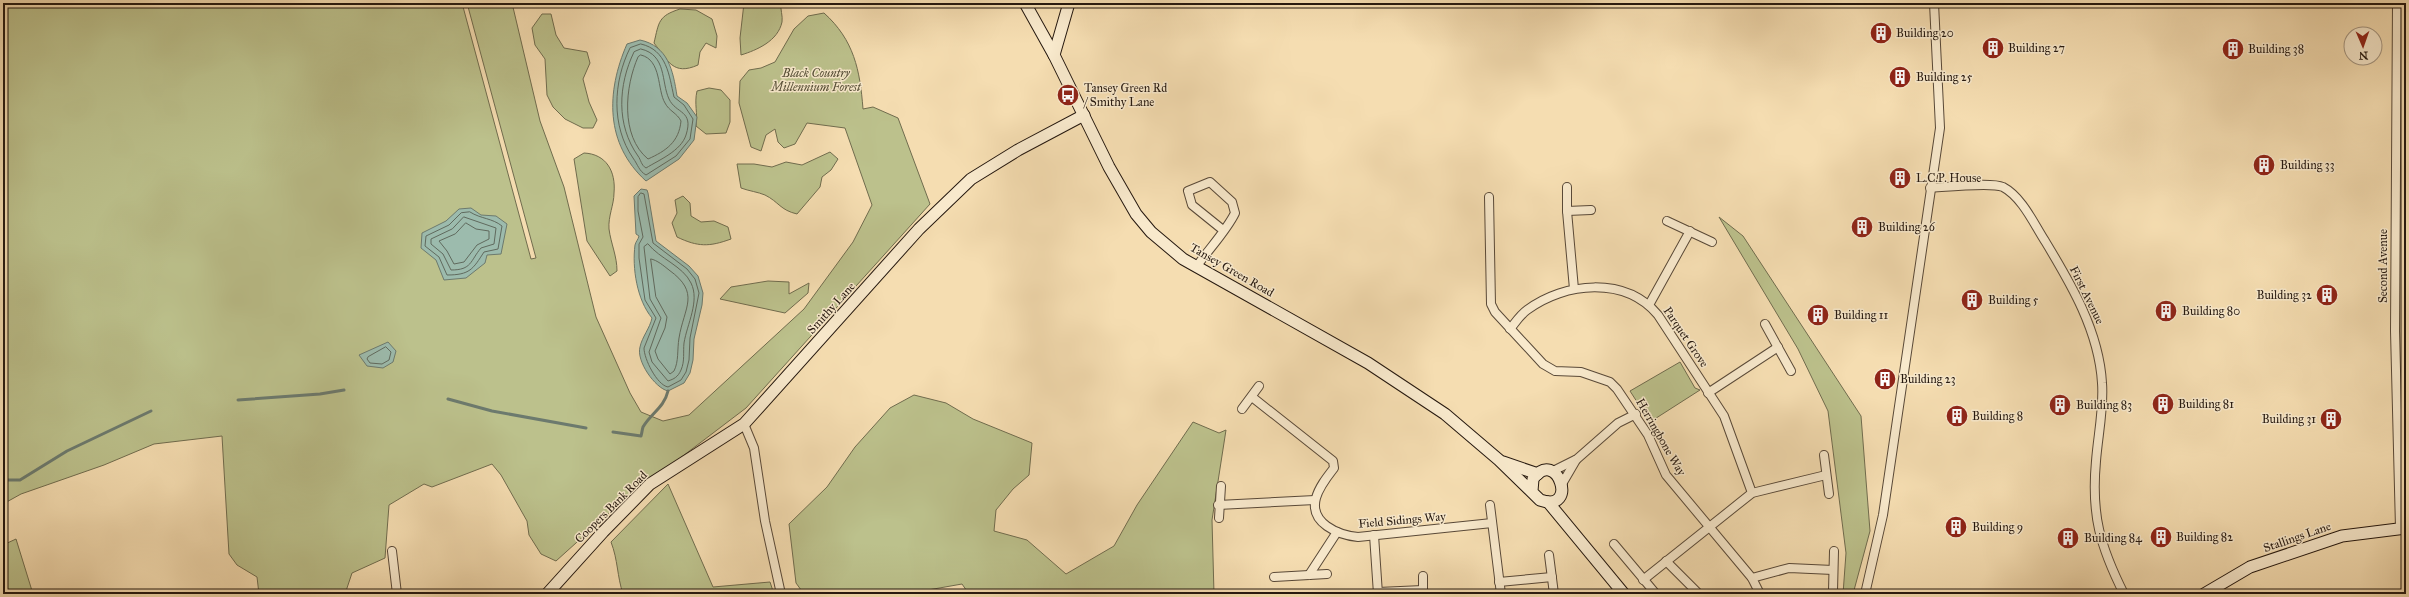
<svg xmlns="http://www.w3.org/2000/svg" width="2409" height="597" font-family="'IM FELL Great Primer',serif">
<style>
.green{fill:#bcc18c;stroke:#706c4e}
.water{fill:#9cbbad;stroke:#6c7a6e}
.lines{fill:none;stroke-linecap:round;stroke-linejoin:round}
.shore{stroke:#606a5e;stroke-width:1}
.stream{stroke:#6c7a6e;stroke-width:3}
.street-casing{stroke:#594938;stroke-width:10}
.secondary-casing{stroke:#25180f;stroke-width:13}
.street{stroke:#f8e9cc;stroke-width:8}
.secondary{stroke:#f8e9cc;stroke-width:11}
.labels{text-anchor:middle;stroke-width:3;stroke-linejoin:round;paint-order:stroke}
.poi-label{font-size:12px;fill:#25180f;stroke:#f8e9cc;text-anchor:start}
.park-label{font-size:12px;font-style:italic;fill:#524b34;stroke:#f8e9cc}
.street-label{font-size:12px;fill:#25180f;stroke:#f8e9cc}
</style>
<rect width="100%" height="100%" fill="#f5ddb1"/>
<filter id="stains"><feTurbulence type="fractalNoise" baseFrequency=".005" numOctaves="4"/><feColorMatrix values="0 0 0 0 .2 0 0 0 0 .09 0 0 0 0 .02 0 0 0 .5 -.17"/></filter>
<radialGradient id="worn" r=".72"><stop offset=".6" stop-color="#630" stop-opacity="0"/><stop offset="1" stop-color="#630" stop-opacity=".3"/></radialGradient>
<g class="green">
<path d="M3 3H462L531 259 536 258 467 3H512L540 121 564 187 596 317 630 393 641 412 663 421 689 415 804 309 853 242 872 205 845 128 807 123 795 144 784 148 778 142 775 129 766 135 761 151 751 147 739 103 740 81 749 70 761 68 775 62 794 29 808 16 824 13C854 40 860 70 863 109L873 107 898 118 930 204 746 408 617 506 556 561 541 554 529 535 527 521 501 475 492 464 432 487 424 484 389 505 385 558 352 573 345 594H259L257 577 237 565 229 554 222 436 154 444 104 465 21 494 3 504Z"/>
<path d="M744 3H781C780 9 783 16 782 22 778 41 757 50 741 55L740 38Z"/>
<path d="M680 9 696 10 712 19 717 36 716 48 706 43 700 52 698 65C673 76 668 61 654 43 659 22 658 16 680 9Z"/>
<path d="M542 14H551L556 35 564 48 587 52 590 63 583 79 589 102 597 120 593 128H583L565 119 553 107 547 95 545 59 535 45 532 28Z"/>
<path d="M709 88 721 90 730 100V122L726 133 706 134 696 126C698 113 694 104 697 91Z"/>
<path d="M830 152 838 159 831 170 822 177 820 187 797 214C780 210 779 202 765 195 758 192 749 191 741 188L737 164H754L772 167 786 162 802 165Z"/>
<path d="M584 153C606 154 616 171 614 193 614 205 608 216 609 229 611 244 617 256 617 271L610 276 587 241 574 159Z"/>
<path d="M683 196 690 203 691 216 701 222 714 221 728 227 731 239C709 247 698 247 677 237L672 223 677 213 675 200Z"/>
<path d="M1719 217 1743 236 1861 416 1870 531 1853 594H1843L1846 553 1828 411 1798 349Z"/>
<path d="M768 281 789 282V294L809 283 808 293 785 313 720 299 731 287Z"/>
<path d="M1680 362 1695 388 1700 390 1650 422 1630 391Z"/>
<path d="M914 395 946 403 973 419 1032 443 1029 475 1013 489 996 510 994 531 1027 540 1066 574 1114 546 1137 505 1193 422 1219 433 1226 430 1212 520 1214 594H969L962 584 928 590 923 594H804L796 583 789 524 827 487 855 447 890 408Z"/>
<path d="M668 484 713 587 770 582 774 594H623C617 576 618 560 611 542Z"/>
<path d="M16 539 33 594H3V545Z"/>
</g>
<g class="water">
<path d="M640 40C668 46 673 70 677 96L687 103 697 117 694 140 679 159 646 181C605 144 606 92 627 44Z"/>
<path d="M641 189 647 190 648 193 656 241 689 266 698 276 703 293 702 305 694 339 693 360 690 373 684 383 668 391C655 388 636 361 640 347 642 337 650 328 652 318 637 300 632 268 635 245 636 241 638 240 639 236L636 234 634 196Z"/>
<path d="M471 208 481 215 496 216 507 224 501 254 487 255 485 263 466 278 444 280 436 260 421 248 422 233 446 221 459 209Z"/>
<path d="M388 342 396 351 393 362 383 368 367 366 359 355Z"/>
</g>
<g class="lines">
<g class="shore">
<path d="M641 44C667 50 669 75 674 97L684 105 693 119 690 139 676 156 646 175C639 171 638 165 633 158 611 126 613 82 630 48Z"/>
<path d="M641 49C667 55 661 82 669 99 676 114 694 110 686 135 681 151 659 160 646 168 641 165 641 160 638 156 616 125 618 85 634 52Z"/>
<path d="M641 55C662 60 657 90 665 103 669 111 677 113 681 121 679 142 666 151 648 159 620 136 625 86 638 57Z"/>
<path d="M641 193 644 194 653 243 687 269 695 279 699 293 690 338 689 360 686 372 681 380 668 387C657 385 644 359 644 348L656 318 645 300 639 258V244L643 237 638 211V197Z"/>
<path d="M470 212C481 219 492 218 502 226L498 249 484 252C473 269 470 275 447 275L439 257 425 246 426 236 449 225 461 213Z"/>
<path d="M464 217 496 228 494 244 481 248C470 261 472 270 451 270L443 254 431 244V239L452 229Z"/>
<path d="M466 223 476 229 489 231V239L477 245 464 262 454 264 447 251 439 241 455 234Z"/>
<path d="M648 244C660 259 683 266 691 283 700 301 687 324 684 343 683 352 685 361 681 370 678 377 674 379 668 381L652 362 649 352 661 318 650 299 644 247Z"/>
<path d="M651 259C657 260 664 266 669 270 701 293 684 307 679 338 677 350 679 361 674 371L670 374 658 359 655 351 665 328 667 317 656 297Z"/>
<path d="M386 347 391 352 389 360 382 364 370 363 367 359 368 357Z"/>
</g>
<g class="stream">
<path d="M448 399 492 411 586 428"/>
<path d="M238 400 320 394 344 390"/>
<path d="M613 432 641 436C642 433 642 430 643 427 651 413 664 408 668 391"/>
<path d="M3 480H20L67 451 151 411"/>
</g>
<g class="street-casing">
<g id="street">
<path d="M2397 3 2395 331 2400 528"/>
<path d="M1567 187V211L1574 289"/>
<path d="M1930 188C1946 187 1991 182 2003 187 2022 197 2034 224 2045 241 2071 284 2099 331 2102 383 2104 408 2098 435 2096 461 2091 515 2100 546 2124 594"/>
<path d="M1489 197 1491 304 1495 312 1543 364 1555 371 1581 372 1610 382 1617 389 1648 435 1666 475 1752 578 1760 594"/>
<path d="M1567 211 1591 210"/>
<path d="M1667 221 1712 242"/>
<path d="M1197 266C1208 250 1227 230 1235 213L1232 202 1210 182 1188 191 1192 205 1223 230"/>
<path d="M1649 305 1690 231"/>
<path d="M1765 324 1791 371"/>
<path d="M1510 329C1515 323 1520 315 1527 310 1565 282 1625 276 1658 315L1724 416 1752 493"/>
<path d="M1708 393 1778 347"/>
<path d="M1252 397 1333 461 1334 468C1327 477 1319 487 1316 498 1309 523 1338 535 1358 537L1492 523"/>
<path d="M1242 409 1259 386"/>
<path d="M744 424 754 448 765 521 781 594"/>
<path d="M1824 455 1829 494"/>
<path d="M1551 472 1577 459 1618 423 1636 414"/>
<path d="M1562 484 1576 460"/>
<path d="M1218 505 1315 500"/>
<path d="M1490 505 1501 594"/>
<path d="M1219 518 1221 486"/>
<path d="M1374 535 1378 594"/>
<path d="M1614 544 1656 594"/>
<path d="M392 551 397 594"/>
<path d="M1549 555 1554 594"/>
<path d="M1666 561 1699 594"/>
<path d="M1309 575 1337 532"/>
<path d="M1423 576V593"/>
<path d="M1274 577 1327 574"/>
<path d="M1752 578 1789 568 1833 570"/>
<path d="M1643 580 1752 493 1826 475"/>
<path d="M1499 582 1552 577"/>
<path d="M1833 591 1834 551"/>
<path d="M1378 592 1423 590"/>
<path d="M1865 594 1883 515 1940 128 1934 3"/>
</g>
</g>
<g class="secondary-casing">
<g id="secondary">
<path d="M1025 3 1054 55 1109 167 1136 214 1151 232 1183 259 1368 363 1445 414 1499 460 1540 500C1580 514 1557 446 1533 479L1532 491"/>
<path d="M1054 55 1069 3"/>
<path d="M1503 462 1538 474"/>
<path d="M1548 502 1624 594"/>
<path d="M547 594 603 532 650 484 744 424 919 229 971 179 1018 150 1084 115"/>
<path d="M2204 594 2250 567 2342 536 2406 528"/>
</g>
</g>
<use href="#street" class="street"/>
<use href="#secondary" class="secondary"/>
</g>
<defs>
<g id="building-disc" transform="scale(1.15)"><circle r="9.5" fill="#8f2418" stroke="#f8e9cc"/><path d="M-4-6H4V6H1V3H-1V6H-4ZM-2.5-4.3h1.7v1.8h-1.7ZM.8-4.3h1.7v1.8H.8ZM-2.5-1h1.7V.8h-1.7ZM.8-1h1.7V.8H.8Z" fill="#fff"/></g>
<g id="bus-disc" transform="scale(1.15)"><circle r="9.5" fill="#8f2418" stroke="#f8e9cc"/><path d="M-5-6H5V4H4V6H2V4H-2V6H-4V4H-5ZM-3.5-4V0h7V-4ZM-3.5 1.2v1.5H-2V1.2ZM2 1.2v1.5H3.5V1.2Z" fill="#fff"/></g>
</defs>
<g fill-rule="evenodd">
<use href="#building-disc" x="1881" y="33"/>
<use href="#building-disc" x="1993" y="48"/>
<use href="#building-disc" x="2233" y="49"/>
<use href="#building-disc" x="1900" y="77"/>
<use href="#bus-disc" x="1068" y="95"/>
<use href="#building-disc" x="2264" y="165"/>
<use href="#building-disc" x="1900" y="178"/>
<use href="#building-disc" x="1862" y="227"/>
<use href="#building-disc" x="2327" y="295"/>
<use href="#building-disc" x="1972" y="300"/>
<use href="#building-disc" x="2166" y="311"/>
<use href="#building-disc" x="1818" y="315"/>
<use href="#building-disc" x="1885" y="379"/>
<use href="#building-disc" x="2163" y="404"/>
<use href="#building-disc" x="2060" y="405"/>
<use href="#building-disc" x="1957" y="416"/>
<use href="#building-disc" x="2331" y="419"/>
<use href="#building-disc" x="1956" y="527"/>
<use href="#building-disc" x="2161" y="537"/>
<use href="#building-disc" x="2068" y="538"/>
</g>
<g class="labels">
<g class="poi-label">
<text x="1896" y="37">Building 20</text>
<text x="2008" y="52">Building 27</text>
<text x="2248" y="53">Building 38</text>
<text x="1916" y="81">Building 25</text>
<text x="1084" y="92">Tansey Green Rd<tspan x="1084" dy="14">/ Smithy Lane</tspan></text>
<text x="2280" y="169">Building 33</text>
<text x="1916" y="182">L.C.P. House</text>
<text x="1878" y="231">Building 26</text>
<text x="2312" y="299" text-anchor="end">Building 32</text>
<text x="1988" y="304">Building 5</text>
<text x="2182" y="315">Building 80</text>
<text x="1834" y="319">Building 11</text>
<text x="1900" y="383">Building 23</text>
<text x="2178" y="408">Building 81</text>
<text x="2076" y="409">Building 83</text>
<text x="1972" y="420">Building 8</text>
<text x="2316" y="423" text-anchor="end">Building 31</text>
<text x="1972" y="531">Building 9</text>
<text x="2176" y="541">Building 82</text>
<text x="2084" y="542">Building 84</text>
</g>
<g class="park-label">
<text x="816" y="77">Black Country<tspan x="816" dy="14">Millennium Forest</tspan></text>
</g>
<g class="street-label">
<text transform="translate(2383 266) rotate(-90)" y="4">Second Avenue</text>
<text transform="translate(1232 270) rotate(30)" y="4">Tansey Green Road</text>
<text transform="translate(2087 295) rotate(64)" y="4">First Avenue</text>
<text transform="translate(831 308) rotate(-48)" y="4">Smithy Lane</text>
<text transform="translate(1686 337) rotate(56)" y="4">Parquet Grove</text>
<text transform="translate(1661 437) rotate(60)" y="4">Herringbone Way</text>
<text transform="translate(611 507) rotate(-45)" y="4">Coopers Bank Road</text>
<text transform="translate(1402 520) rotate(-5)" y="4">Field Sidings Way</text>
<text transform="translate(2297 537) rotate(-19)" y="4">Stallings Lane</text>
</g>
</g>
<rect width="2409" height="597" fill="none" stroke="#f5ddb1" stroke-width="16"/>
<rect x="4" y="4" width="2401" height="589" fill="none" stroke="#25180f" stroke-width="2"/>
<rect x="8" y="8" width="2393" height="581" fill="none" stroke="#25180f"/>
<g transform="translate(2363 46) rotate(178)"><circle r="19" fill="#f8e9cc" stroke="#a49580"/>
<path d="M0-3L7 15L0 10L-7 15Z" fill="#8f2418"/>
<text y="-6" font-size="11" font-weight="bold" text-anchor="middle" fill="#25180f">N</text>
</g>
<rect width="100%" height="100%" filter="url(#stains)"/>
<rect width="100%" height="100%" fill="url(#worn)"/>
</svg>
